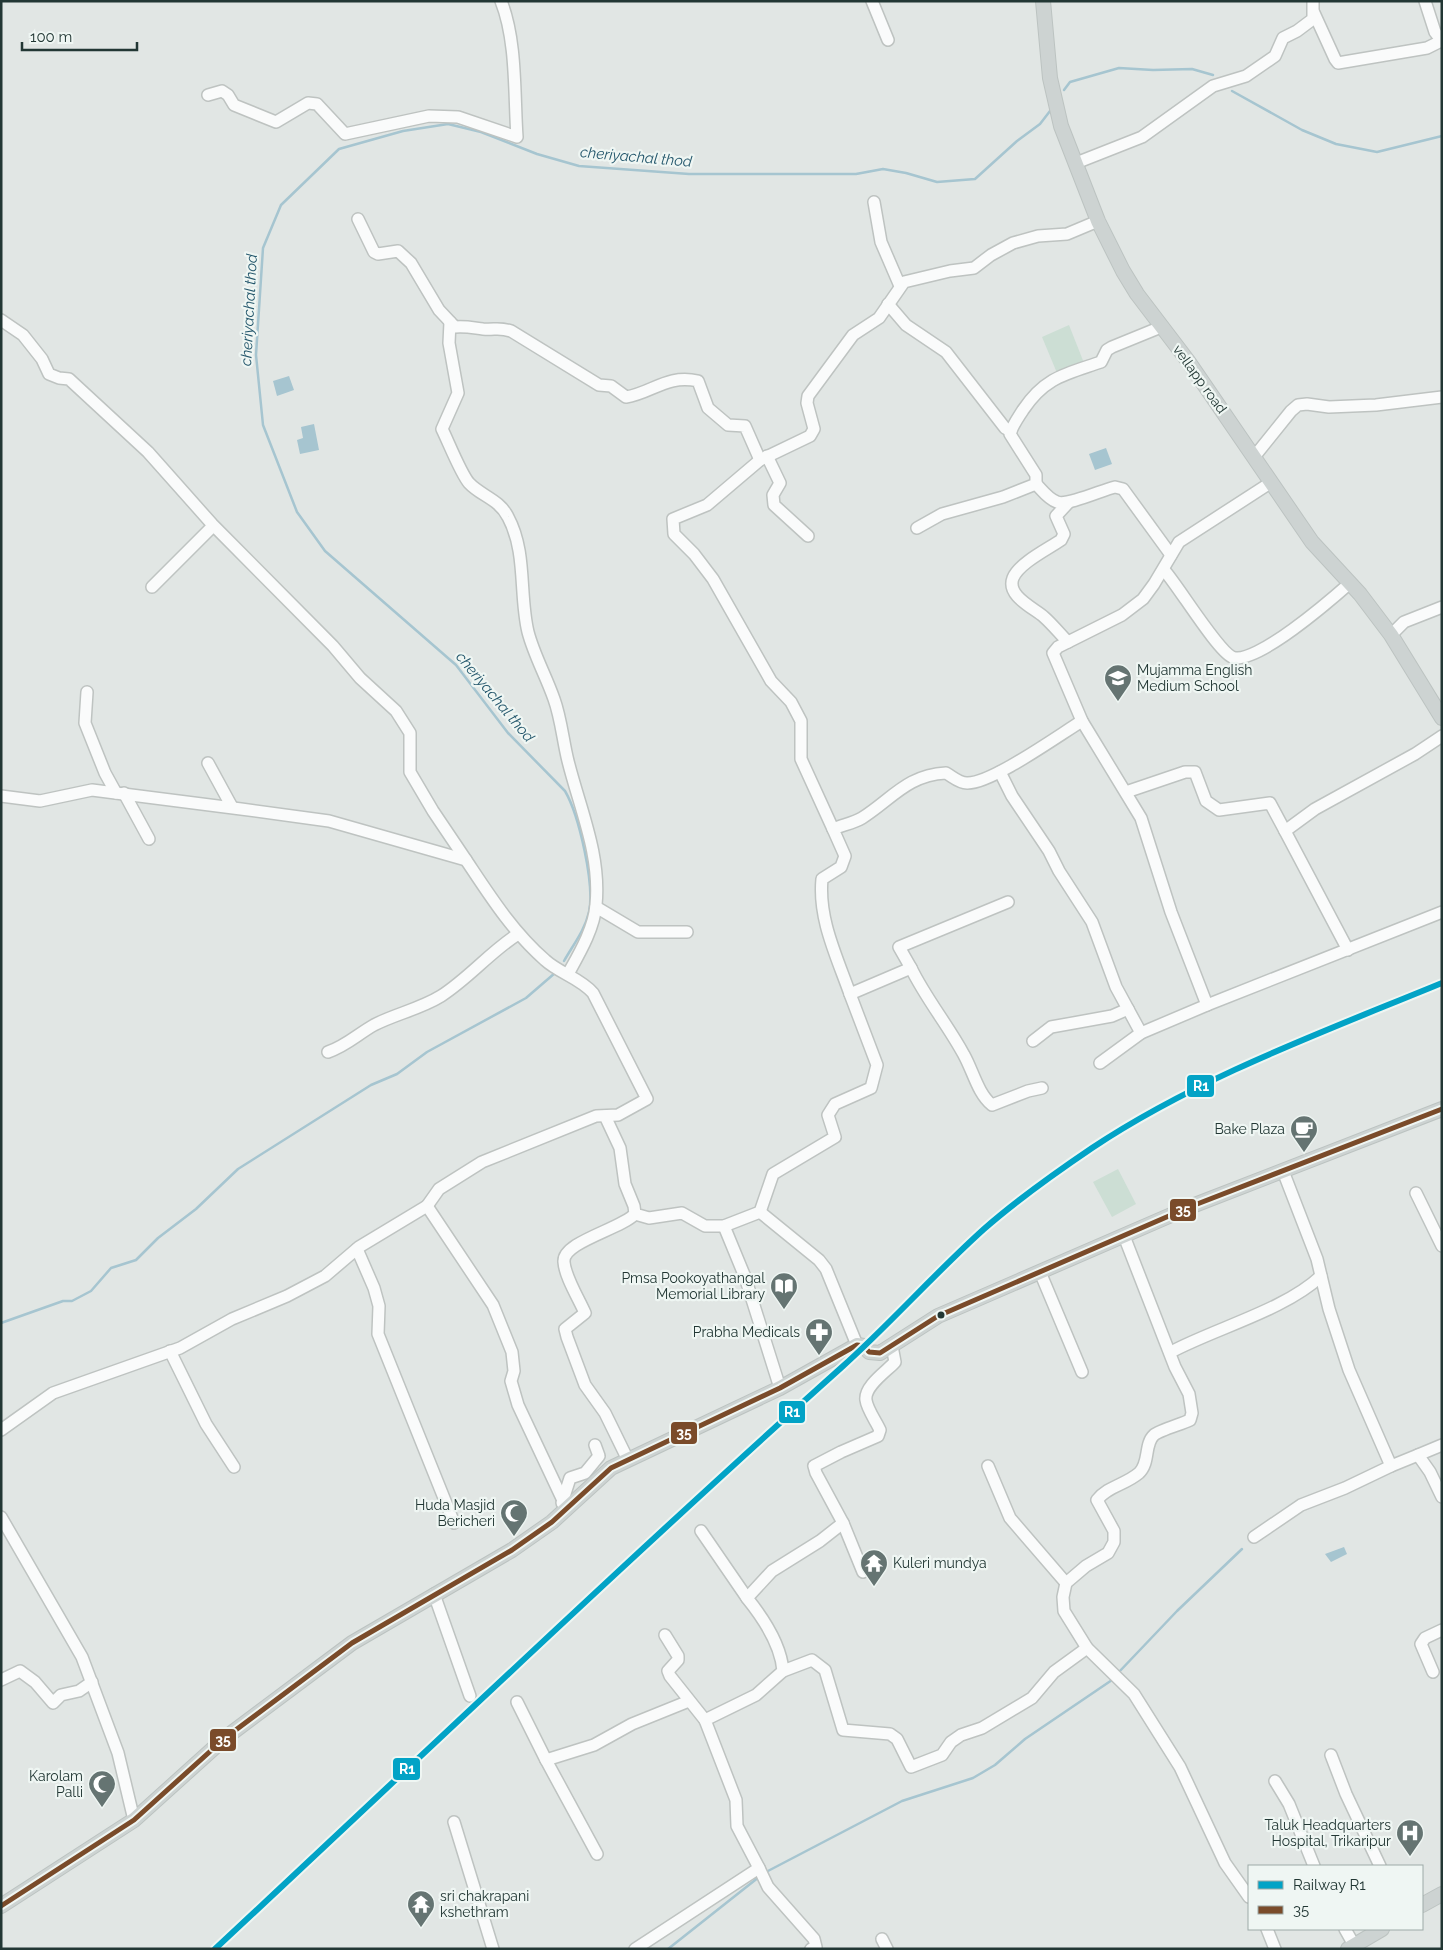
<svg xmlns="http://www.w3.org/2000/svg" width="1443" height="1950" font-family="Raleway,sans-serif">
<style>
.green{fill:#ccded4}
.water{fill:#a6c5d0}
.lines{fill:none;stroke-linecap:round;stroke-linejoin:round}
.stream{stroke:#a6c5d0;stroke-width:2.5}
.minor-casing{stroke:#bec3c1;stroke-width:14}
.major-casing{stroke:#bcc3c1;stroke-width:16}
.minor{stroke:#fafbfb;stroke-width:11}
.major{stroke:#cdd3d2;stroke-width:14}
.bus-1-casing{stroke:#eff6f3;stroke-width:9}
.bus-1{stroke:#7a4b2a;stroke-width:5}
.rail-1-casing{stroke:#eff6f3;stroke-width:10}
.rail-1{stroke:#02a3c6;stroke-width:6}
.bus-dot{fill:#223734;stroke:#eff6f3;stroke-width:2}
.labels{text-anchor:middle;stroke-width:4.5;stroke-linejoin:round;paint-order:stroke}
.street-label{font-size:14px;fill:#223734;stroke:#eff6f3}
.poi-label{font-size:14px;fill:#223734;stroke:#eff6f3;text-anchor:end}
.water-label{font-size:15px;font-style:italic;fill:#23566b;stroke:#eff6f3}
.line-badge{stroke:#eff6f3;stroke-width:2}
.badge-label{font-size:14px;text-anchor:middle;font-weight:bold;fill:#fff}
</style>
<rect width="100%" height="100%" fill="#e1e6e4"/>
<g class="green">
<path d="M1069 325 1084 363 1057 373 1042 337Z"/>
<path d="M1118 1169 1136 1204 1112 1217 1093 1182Z"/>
</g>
<g class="water">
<path d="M289 376 294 390 277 396 273 381Z"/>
<path d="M314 424 319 450 300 454 297 440 303 438 301 427Z"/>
<path d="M1106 448 1112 464 1095 470 1089 454Z"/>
<path d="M1344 1547 1347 1554 1331 1562 1325 1554Z"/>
</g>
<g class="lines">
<g class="stream">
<path d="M1064 90 1070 82 1119 68 1153 70 1192 69 1213 75"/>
<path d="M1232 91 1302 130 1336 144 1377 152 1442 136"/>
<path d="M564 961C573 945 585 930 589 912 595 885 579 815 565 791L508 733 456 665 325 551 297 512 263 425 256 355 263 248 281 205 339 149 403 131 448 124 481 132 537 154 579 166 689 174H856L883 169 906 173 937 182 975 179 1017 141 1040 124 1050 111"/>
<path d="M1 1323 63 1301H72L91 1291 111 1268 136 1260 158 1238 196 1209 238 1169 371 1085 397 1074 427 1052 526 998 555 973"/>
<path d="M1118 1673 1177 1611 1242 1549"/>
<path d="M766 1872 902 1801 973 1778 995 1765 1025 1739 1112 1680"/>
<path d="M668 1949 759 1877"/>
</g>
<g class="minor-casing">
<g id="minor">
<path d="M872 1 888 40"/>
<path d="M1425 1 1435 32 1442 41"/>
<path d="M1314 13 1335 59 1338 63 1427 48 1441 41"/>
<path d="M208 95 222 91 228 95 234 105 276 122 308 103 317 104 345 134 429 116 458 117 517 137C514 95 517 41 501 1"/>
<path d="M1076 163 1142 137 1213 86 1246 76 1275 56 1283 38 1297 31 1313 19V1"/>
<path d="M874 202 881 242 900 286"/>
<path d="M358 219 374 252 378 254 398 251 411 263 439 310 455 327C466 326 474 328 483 329 495 330 499 327 511 331L599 385 611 386 626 397C652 393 667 374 698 381L708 408 728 425 745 426 760 460"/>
<path d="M888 304 906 325 946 352 1005 428 1011 431"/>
<path d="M1 320 23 335 42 359 49 374 59 378 69 379 148 452 212 524 333 646 360 678 396 711 410 733V772L433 811 466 860"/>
<path d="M450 322 449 343 458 393 442 429C448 441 461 474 469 483 481 496 499 499 508 517 527 552 519 595 528 632 534 655 546 676 554 699 561 718 563 741 568 761 580 809 601 855 596 905 594 929 579 954 568 974"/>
<path d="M767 456 780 483 773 495 774 505 808 536"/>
<path d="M1254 457 1291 411 1298 405 1307 404 1329 407 1376 405 1442 397"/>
<path d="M1036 484C1042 490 1048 499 1057 502 1068 506 1102 490 1115 487L1123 489 1171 555"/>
<path d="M1068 503 1056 516 1064 534 1061 540C1048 549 1019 563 1013 578 1006 596 1034 608 1044 617 1053 625 1060 634 1068 642"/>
<path d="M917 528 942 514 1003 497 1036 484V475L1010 434C1012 426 1018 418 1023 410 1045 377 1066 374 1101 362L1107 350 1112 347 1161 327"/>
<path d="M1164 570C1179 587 1217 650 1232 657 1254 667 1333 598 1350 583"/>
<path d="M152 587 213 526"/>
<path d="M1391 635 1404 622 1442 607"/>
<path d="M87 692 85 723 105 773 116 793"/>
<path d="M208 763 232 807"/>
<path d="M1000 772 1012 796 1049 851 1059 871 1092 922 1116 987 1141 1033"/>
<path d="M1126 792 1185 772H1195L1206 801 1219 810 1270 803 1285 831"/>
<path d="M124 793 149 839"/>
<path d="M1 796 40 801 92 790 241 809 329 821 466 860C490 896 512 931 545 960 559 973 580 978 593 993L647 1099 618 1115 596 1116 482 1162 439 1189 427 1206"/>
<path d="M833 829 801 759V721L791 702 771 681 713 579 694 554 674 534 673 519 707 505 760 460 810 436 814 429 807 403 808 396 853 335 879 318 904 282 950 271 974 268 991 255 1013 243 1038 236 1067 234 1098 221"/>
<path d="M596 907 638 932H687"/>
<path d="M1348 950 1285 831 1315 809 1415 754 1442 736"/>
<path d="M911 968C926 999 948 1025 964 1055 973 1071 978 1094 992 1105L1028 1091 1042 1088"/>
<path d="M850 994C837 957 818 919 822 879L841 867 845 856 833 829C842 825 854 823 862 818 892 799 907 775 946 773 953 777 959 783 967 783 991 784 1059 735 1082 721"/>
<path d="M1207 1005 1442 912"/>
<path d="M1033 1041 1051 1027 1112 1016 1128 1009"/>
<path d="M328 1052C346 1046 358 1034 374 1025 395 1014 420 1009 441 996 469 978 490 952 518 934"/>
<path d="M1100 1063 1141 1033 1207 1005 1171 912 1141 818 1082 721 1053 653 1058 647 1122 615 1143 599 1154 584 1179 542 1270 483"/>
<path d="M605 1116 620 1148 625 1184 634 1206 635 1214 649 1218 682 1213 705 1226H724L760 1212 773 1174 835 1137 828 1115 835 1104 871 1088 877 1065 850 994 911 968 899 947 1008 902"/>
<path d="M1283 1171 1317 1259 1329 1309 1349 1370 1391 1466 1418 1455 1430 1472 1442 1497"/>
<path d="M1416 1193 1442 1246"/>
<path d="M760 1212 819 1260 826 1269 857 1345"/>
<path d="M724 1226 745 1277 780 1388"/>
<path d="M1124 1236 1175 1367 1189 1394 1192 1413 1190 1420C1182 1424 1160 1430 1154 1435 1144 1444 1150 1463 1139 1473 1125 1485 1108 1486 1097 1500L1114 1531V1542L1108 1553 1086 1566 1066 1583 1063 1597 1064 1611 1087 1648 1134 1694 1180 1767 1225 1863 1249 1897"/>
<path d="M357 1249 374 1288 379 1306 378 1334 454 1523"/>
<path d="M1040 1272 1082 1372"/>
<path d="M170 1351 206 1424 234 1467"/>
<path d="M1171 1352C1216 1328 1285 1310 1321 1276"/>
<path d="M1 1430 53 1393 180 1348 232 1319 287 1296 325 1276 359 1247 427 1206 493 1305 512 1352 514 1371 511 1381 518 1405 567 1509"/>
<path d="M1418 1455 1442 1445"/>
<path d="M628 1460 605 1413 585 1385 567 1337 565 1329 585 1313C579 1299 565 1277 564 1262 562 1242 621 1229 635 1214"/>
<path d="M988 1466 1010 1518 1066 1583"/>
<path d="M562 1503 570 1478 585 1473 599 1456 595 1445"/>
<path d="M1 1517 82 1657 118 1753 134 1820"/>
<path d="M843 1523 863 1572"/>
<path d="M701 1531 747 1598"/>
<path d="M1254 1537 1301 1505 1345 1488 1391 1466"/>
<path d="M434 1594 470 1696"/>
<path d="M665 1635 678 1656V1660L668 1671 670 1676 705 1720"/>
<path d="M783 1671 812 1660 825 1670 843 1730 890 1734 897 1739 911 1767 942 1755 951 1742 961 1735 982 1728 1032 1698 1054 1672 1087 1648"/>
<path d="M1433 1672 1421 1644 1425 1638 1442 1630"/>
<path d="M1 1680 20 1671 35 1682 53 1703 61 1695 79 1691 92 1682"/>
<path d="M517 1702 546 1760 594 1745 632 1724 689 1701"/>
<path d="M1331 1755 1346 1794 1380 1866"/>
<path d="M546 1760 597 1854"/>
<path d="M1275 1781 1289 1804 1314 1866"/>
<path d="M454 1822 493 1949"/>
<path d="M759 1868 768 1887 814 1939 816 1947 811 1949"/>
<path d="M1267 1929 1275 1949"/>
<path d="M1345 1929 1354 1945"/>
<path d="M882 1939 887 1949"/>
<path d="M635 1949 759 1868 737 1826 736 1800 705 1720 756 1695 783 1671C781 1645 764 1619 747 1598L772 1571 820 1541 843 1523 816 1473 814 1466 841 1452 878 1436 880 1430C876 1421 867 1409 866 1400 864 1386 887 1371 895 1362L892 1346"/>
</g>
</g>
<g class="major-casing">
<g id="major">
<path d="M1043 1 1050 78 1061 126 1098 221 1123 271 1137 294 1188 361 1312 542 1360 594 1391 635 1442 718"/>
<path d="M1422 1905 1442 1894"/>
<path d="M1 1906 134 1820 225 1738 352 1643 512 1550 552 1522 611 1468 780 1388 857 1345 864 1346 869 1352 880 1353 938 1316 1192 1206 1442 1109"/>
<path d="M1348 1949 1382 1929"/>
</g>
</g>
<use href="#minor" class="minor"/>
<use href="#major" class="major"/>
<g class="bus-1-casing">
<path id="bus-1" d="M1 1906 134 1820 225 1738 352 1643 512 1550 552 1522 611 1468 780 1388 857 1345 864 1346 869 1352 880 1353 938 1316 1192 1206 1442 1109"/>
</g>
<use href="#bus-1" class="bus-1"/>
<g class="rail-1-casing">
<path id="rail-1" d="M215 1949C424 1754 630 1557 842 1367 891 1323 935 1273 984 1229 1017 1200 1055 1173 1092 1148 1199 1077 1323 1032 1442 983"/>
</g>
<use href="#rail-1" class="rail-1"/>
</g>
<defs>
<g id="school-pin" transform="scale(1.4375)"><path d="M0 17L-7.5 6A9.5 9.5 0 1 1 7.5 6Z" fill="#657472" stroke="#eff6f3"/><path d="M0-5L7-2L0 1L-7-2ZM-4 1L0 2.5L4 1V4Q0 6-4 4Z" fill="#fff"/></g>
<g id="cafe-pin" transform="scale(1.4375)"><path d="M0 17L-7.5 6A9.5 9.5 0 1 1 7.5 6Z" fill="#657472" stroke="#eff6f3"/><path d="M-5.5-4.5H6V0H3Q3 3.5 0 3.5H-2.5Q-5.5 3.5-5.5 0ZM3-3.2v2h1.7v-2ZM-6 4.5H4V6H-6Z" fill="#fff"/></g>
<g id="library-pin" transform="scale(1.4375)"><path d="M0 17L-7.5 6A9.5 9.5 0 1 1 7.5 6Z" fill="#657472" stroke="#eff6f3"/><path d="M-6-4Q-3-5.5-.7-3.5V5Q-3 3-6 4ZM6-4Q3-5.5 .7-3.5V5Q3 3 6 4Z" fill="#fff"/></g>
<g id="pharmacy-pin" transform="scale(1.4375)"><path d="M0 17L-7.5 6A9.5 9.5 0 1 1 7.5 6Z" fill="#657472" stroke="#eff6f3"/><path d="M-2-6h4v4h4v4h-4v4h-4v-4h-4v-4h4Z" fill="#fff"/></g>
<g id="mosque-pin" transform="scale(1.4375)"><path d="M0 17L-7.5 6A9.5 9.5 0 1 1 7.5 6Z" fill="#657472" stroke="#eff6f3"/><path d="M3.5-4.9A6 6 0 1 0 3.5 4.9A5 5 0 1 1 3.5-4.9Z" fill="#fff"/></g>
<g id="temple-pin" transform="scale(1.4375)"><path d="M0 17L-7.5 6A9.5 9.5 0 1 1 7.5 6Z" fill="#657472" stroke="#eff6f3"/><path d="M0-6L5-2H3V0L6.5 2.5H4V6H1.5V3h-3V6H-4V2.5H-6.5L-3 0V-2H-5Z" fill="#fff"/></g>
<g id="hospital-pin" transform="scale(1.4375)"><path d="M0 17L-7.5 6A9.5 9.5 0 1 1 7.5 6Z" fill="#657472" stroke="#eff6f3"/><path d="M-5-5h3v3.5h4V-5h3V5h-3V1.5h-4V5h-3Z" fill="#fff"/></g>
</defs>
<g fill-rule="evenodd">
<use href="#school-pin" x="1118" y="678"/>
<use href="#cafe-pin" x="1304" y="1129"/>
<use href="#library-pin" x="784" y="1286"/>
<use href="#pharmacy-pin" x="819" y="1332"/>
<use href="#mosque-pin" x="514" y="1513"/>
<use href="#temple-pin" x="874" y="1563"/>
<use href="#mosque-pin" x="102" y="1784"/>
<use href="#hospital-pin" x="1410" y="1833"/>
<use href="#temple-pin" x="421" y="1904"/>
</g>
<circle class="bus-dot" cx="941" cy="1315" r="4.5"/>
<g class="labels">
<g class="street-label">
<text transform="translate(1200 379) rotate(54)" y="5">vellapp road</text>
</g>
<g class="poi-label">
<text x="1137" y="675" text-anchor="start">Mujamma English<tspan x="1137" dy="16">Medium School</tspan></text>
<text x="1285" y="1134">Bake Plaza</text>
<text x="765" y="1283">Pmsa Pookoyathangal<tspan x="765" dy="16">Memorial Library</tspan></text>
<text x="800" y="1337">Prabha Medicals</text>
<text x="495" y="1510">Huda Masjid<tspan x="495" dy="16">Bericheri</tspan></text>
<text x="893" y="1568" text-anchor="start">Kuleri mundya</text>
<text x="83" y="1781">Karolam<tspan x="83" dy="16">Palli</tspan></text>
<text x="1391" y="1830">Taluk Headquarters<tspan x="1391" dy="16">Hospital, Trikaripur</tspan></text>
<text x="440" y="1901" text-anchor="start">sri chakrapani<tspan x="440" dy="16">kshethram</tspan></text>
</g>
<g class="water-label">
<text transform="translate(636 157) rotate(5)" y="5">cheriyachal thod</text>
<text transform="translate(249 310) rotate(-87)" y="5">cheriyachal thod</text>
<text transform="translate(495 697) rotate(50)" y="5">cheriyachal thod</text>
</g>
</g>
<g class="line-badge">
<rect x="1186" y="1074" width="29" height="24" rx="5" fill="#02a3c6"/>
<rect x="1169" y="1198" width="28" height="24" rx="5" fill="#7a4b2a"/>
<rect x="778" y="1400" width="28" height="24" rx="5" fill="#02a3c6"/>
<rect x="670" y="1421" width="28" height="24" rx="5" fill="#7a4b2a"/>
<rect x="209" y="1728" width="28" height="24" rx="5" fill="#7a4b2a"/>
<rect x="392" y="1757" width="29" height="24" rx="5" fill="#02a3c6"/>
</g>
<g class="badge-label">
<text x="1201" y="1091">R1</text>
<text x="1183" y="1215">35</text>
<text x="792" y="1417">R1</text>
<text x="684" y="1438">35</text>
<text x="223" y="1745">35</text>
<text x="407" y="1774">R1</text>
</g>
<rect width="1443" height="1950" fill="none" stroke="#223734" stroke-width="5"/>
<rect x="1248" y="1865" width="175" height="65" fill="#eff6f3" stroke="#9daaa7"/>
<rect x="1258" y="1881" width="25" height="8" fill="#02a3c6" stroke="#9daaa7"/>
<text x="1293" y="1890" font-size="15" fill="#223734">Railway R1</text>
<rect x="1258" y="1906" width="25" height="8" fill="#7a4b2a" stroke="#9daaa7"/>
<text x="1293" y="1915" font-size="15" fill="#223734">35</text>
<path d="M22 42v8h115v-8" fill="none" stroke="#223734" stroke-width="2.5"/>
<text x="30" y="42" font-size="15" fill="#223734" stroke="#eff6f3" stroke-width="4" paint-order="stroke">100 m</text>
</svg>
